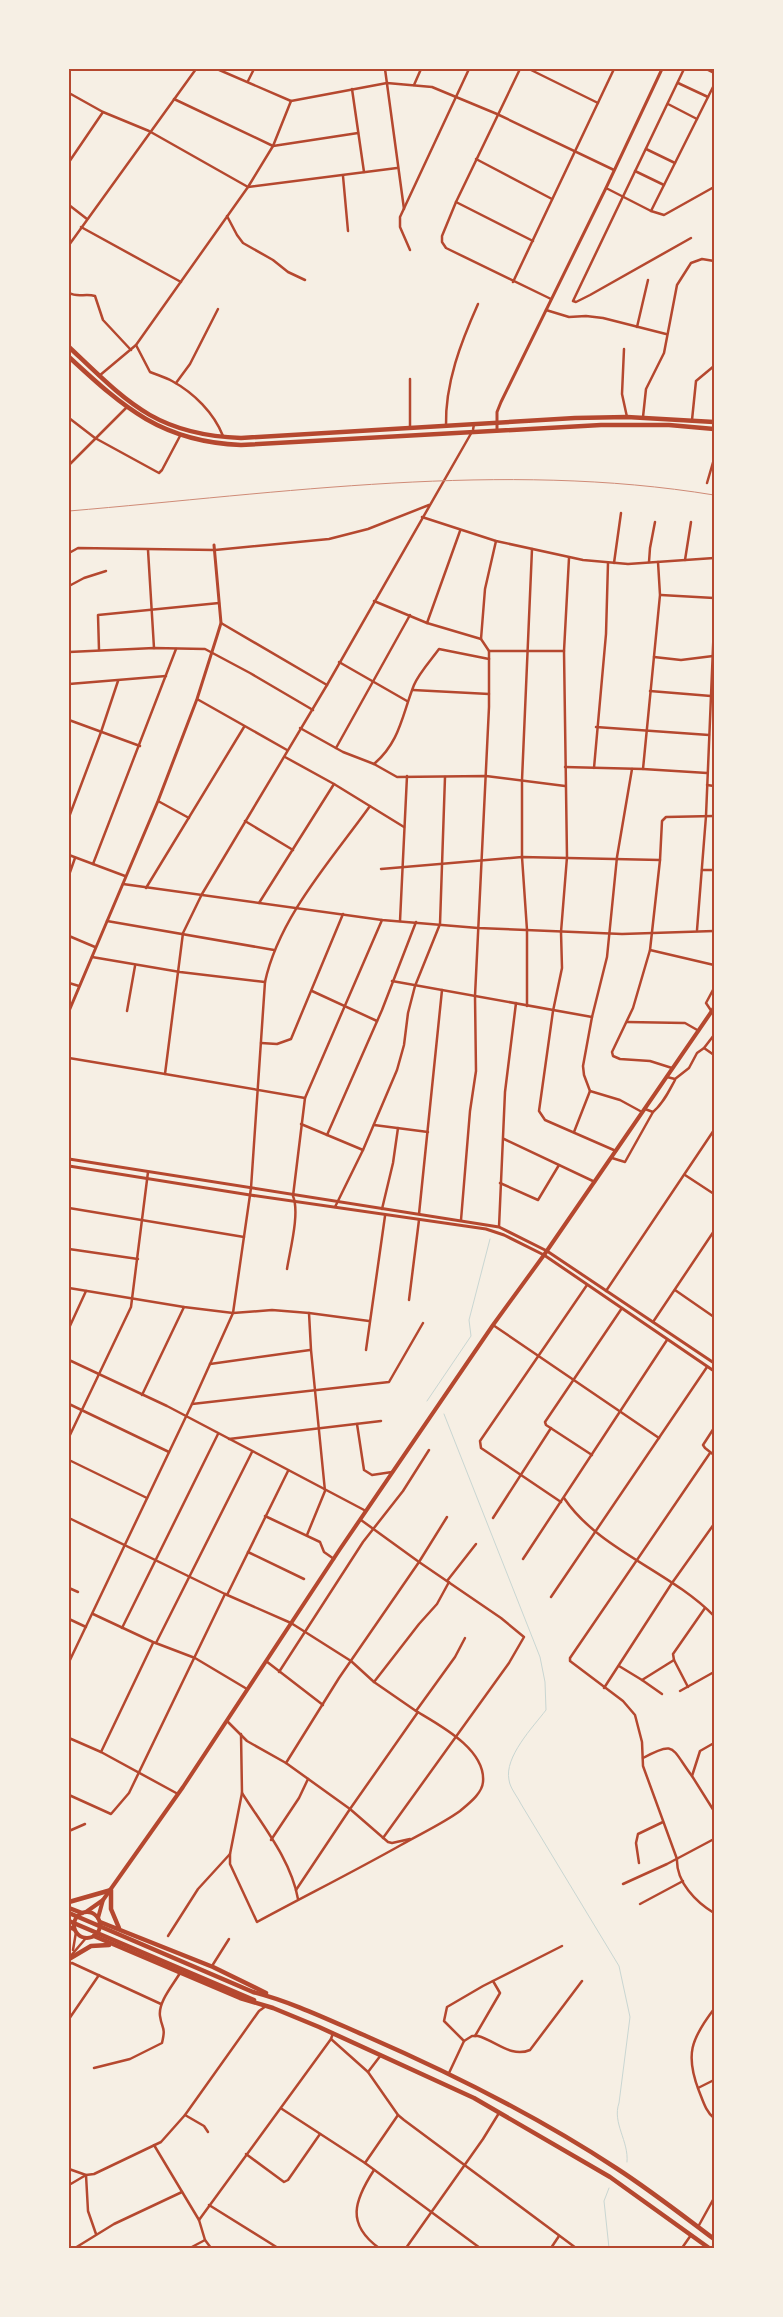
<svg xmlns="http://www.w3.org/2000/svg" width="783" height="2317" font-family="Roboto,sans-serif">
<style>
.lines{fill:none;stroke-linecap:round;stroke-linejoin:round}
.stream{stroke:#c9d6d2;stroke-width:1}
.minor{stroke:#b5482f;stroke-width:2.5}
.tertiary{stroke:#b5482f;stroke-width:3}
.secondary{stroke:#b5482f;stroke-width:4}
.primary{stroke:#b5482f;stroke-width:4.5}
.rail{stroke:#cf8b77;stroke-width:1}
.neatline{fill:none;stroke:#b5482f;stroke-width:2}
</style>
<rect width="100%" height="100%" fill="#f6efe4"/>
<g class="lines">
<g class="stream">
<path d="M427 1401 471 1336 469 1320 490 1239"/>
<path d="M444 1414 540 1657 545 1682 546 1710C533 1727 504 1757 509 1780 510 1788 517 1796 521 1804L619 1966 630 2017 619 2103C612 2123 629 2141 627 2162"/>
<path d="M609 2188 604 2201 609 2248"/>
</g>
<g class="minor">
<path d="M217 69 291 101 387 83 432 87 497 114 614 170"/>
<path d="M385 69 404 209"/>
<path d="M520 69 456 202 442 236V242L446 248 551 299"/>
<path d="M529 69 598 103"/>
<path d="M684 69 573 301 576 302 590 295 691 238"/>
<path d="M706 69 714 73"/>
<path d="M248 81 254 69"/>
<path d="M678 83 708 97"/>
<path d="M414 85 421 69"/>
<path d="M352 89 364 172"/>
<path d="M69 93 103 112 149 131 248 187 397 168"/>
<path d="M174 99 273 146 358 133"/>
<path d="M668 104 697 119"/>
<path d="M646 149 675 163"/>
<path d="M476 159 552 199"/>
<path d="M69 162 103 112"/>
<path d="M635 171 664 185"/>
<path d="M343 176 348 231"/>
<path d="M606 188 651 211 664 215 714 187"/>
<path d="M456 202 533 241"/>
<path d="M69 205 87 219"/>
<path d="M651 211 714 85"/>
<path d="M227 216 237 235 243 243 273 260 288 272 305 280"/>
<path d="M81 227 181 282"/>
<path d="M69 245 196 69"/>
<path d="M410 250 400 227V217L469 69"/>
<path d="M513 282 614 69"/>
<path d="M69 293C78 298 85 293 95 296L103 320 131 350"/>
<path d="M546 310 569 317 586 316 603 318 666 334"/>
<path d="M637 327 648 280"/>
<path d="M136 345 150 372C157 375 165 377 172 381 194 393 214 413 223 436"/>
<path d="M624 349 622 394 627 417"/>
<path d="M99 376 136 345 248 187 273 146 291 101"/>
<path d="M176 383 190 364 218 309"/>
<path d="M643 417 646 389 664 353 677 285 691 263 702 259 714 261"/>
<path d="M69 418 95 438 159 473 162 470 180 436"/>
<path d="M692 420 696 381 714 366"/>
<path d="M446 426C445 383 461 342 478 304"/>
<path d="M410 427V379"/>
<path d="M69 465 127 407"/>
<path d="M707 483 714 459"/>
<path d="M422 517 496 541 583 560 628 564 714 558"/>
<path d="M148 550 154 648"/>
<path d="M69 553 78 548 215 550 329 539 368 529 429 505"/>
<path d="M569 558 564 651 567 857 561 932 562 968 553 1011 539 1111 545 1120 616 1151"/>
<path d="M685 560 691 522"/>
<path d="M649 562 650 548 655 522"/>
<path d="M614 563 621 513"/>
<path d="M69 586 84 578 106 571"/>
<path d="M661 595 714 598"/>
<path d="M374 601 427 623 481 639 489 651V707L475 996 476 1071 470 1111 461 1220"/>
<path d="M221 623 327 685"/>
<path d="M427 623 460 531"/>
<path d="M481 639 485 589 496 541"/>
<path d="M99 650 98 615 219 603"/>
<path d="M489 651H564"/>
<path d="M69 652 154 648 205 649 250 673 313 710"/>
<path d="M654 657 681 660 713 656"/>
<path d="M339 662 407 701"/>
<path d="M69 684 166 676"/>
<path d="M413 690 489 694"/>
<path d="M650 691 711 696"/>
<path d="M197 699 287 750"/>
<path d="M69 720 140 746"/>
<path d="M596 727 709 735"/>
<path d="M300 728 343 752 374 764 397 777 486 776 565 786"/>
<path d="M336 748 410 615"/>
<path d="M285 757 334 784 404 827"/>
<path d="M374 764C400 742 402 715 414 685 419 673 431 660 439 649L489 659"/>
<path d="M565 767 643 769 707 773"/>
<path d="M594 768 606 634 608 563"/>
<path d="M632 769 617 857 607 957 592 1017 583 1066 584 1075 590 1091 620 1100 642 1112"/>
<path d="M643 769 660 595 658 562"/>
<path d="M707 785 714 786"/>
<path d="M158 801 189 818"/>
<path d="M69 817 101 732 118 681"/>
<path d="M245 821 293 850"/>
<path d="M69 855 125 876"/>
<path d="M93 864 176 649"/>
<path d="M381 869 522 857 660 860"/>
<path d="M702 870H714"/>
<path d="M69 875 75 858"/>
<path d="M123 884 382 920 478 928 622 934 714 931"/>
<path d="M146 888 244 727"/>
<path d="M259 903 334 784"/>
<path d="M107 921 274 950"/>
<path d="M400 921 407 776"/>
<path d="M697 930 706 816 714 624"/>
<path d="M69 936 95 947"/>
<path d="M650 950 714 965"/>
<path d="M92 957 180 972 265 982"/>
<path d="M392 981 592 1017"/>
<path d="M69 983 79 986"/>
<path d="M312 991 377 1021"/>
<path d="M527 1006V930L522 857V780L532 549"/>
<path d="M127 1011 135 966"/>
<path d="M712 1012 706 1003 714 988"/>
<path d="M627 1022 685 1023 699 1031"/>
<path d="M714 1035 704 1048 714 1055"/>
<path d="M261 1043 277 1044 291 1039 343 914"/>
<path d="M69 1058 165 1074"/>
<path d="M672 1068 650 1061 620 1059 613 1056 612 1052 633 1008 650 950 660 860 662 821 666 817 714 816"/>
<path d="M667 1077 675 1079 689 1068 697 1053 704 1048"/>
<path d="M305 1098 165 1074 183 933 202 894 327 685 473 430 474 424"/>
<path d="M645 1109 653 1112C663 1104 669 1091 675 1080"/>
<path d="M301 1124 363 1150"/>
<path d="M374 1125 428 1132"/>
<path d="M574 1132 590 1091"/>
<path d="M327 1135 382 1010 416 922"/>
<path d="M504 1139 595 1182"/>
<path d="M612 1158 625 1162 653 1112"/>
<path d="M685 1175 714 1194"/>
<path d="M500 1183 538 1200 559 1165"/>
<path d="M335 1207 363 1150 397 1070 404 1045 408 1013 415 986 440 924 445 777"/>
<path d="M69 1208 244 1237"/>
<path d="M382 1209 393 1163 398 1128"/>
<path d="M419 1214 442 990"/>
<path d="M499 1227 505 1092 516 1003"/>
<path d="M69 1249 138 1259"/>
<path d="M287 1269C290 1250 300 1213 293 1196L305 1098 382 920"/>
<path d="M69 1288 184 1307 233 1313 272 1310 309 1313 369 1321"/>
<path d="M675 1290 714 1317"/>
<path d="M606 1291 714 1130"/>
<path d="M409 1300 419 1220"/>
<path d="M653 1322 714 1231"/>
<path d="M493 1325 659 1438"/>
<path d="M69 1328 86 1291"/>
<path d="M366 1350 385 1216"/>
<path d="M69 1360 167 1406 366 1511"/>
<path d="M210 1364 310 1350"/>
<path d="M142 1395 184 1307"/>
<path d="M69 1404 169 1452"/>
<path d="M192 1404 389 1382 423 1323"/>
<path d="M357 1424 364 1470 372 1475 392 1472"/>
<path d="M714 1428 703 1445 705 1448 714 1455"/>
<path d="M69 1437 131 1307 148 1172"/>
<path d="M229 1439 381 1421"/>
<path d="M710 1453 570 1658V1661L623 1701 635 1715 642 1742 643 1766 677 1859C676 1882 696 1902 714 1913"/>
<path d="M592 1455 546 1425 545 1422 622 1308"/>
<path d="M69 1460 147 1498"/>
<path d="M564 1498C599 1550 670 1571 714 1616"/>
<path d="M561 1502 481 1448 480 1441 587 1285"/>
<path d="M265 1516 320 1542 324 1552 334 1559"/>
<path d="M69 1518 225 1594 291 1623 351 1661 374 1682"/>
<path d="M493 1518 551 1428"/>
<path d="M307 1535 325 1491 311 1350 309 1313"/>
<path d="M248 1552 304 1579"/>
<path d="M523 1559 667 1340"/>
<path d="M447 1581 476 1544"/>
<path d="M449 1582 437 1604 419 1624 374 1682 416 1711 455 1657 465 1638"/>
<path d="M69 1588 78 1592"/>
<path d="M227 1595 288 1471"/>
<path d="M551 1597 707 1367"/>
<path d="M93 1614 153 1642 195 1658 247 1689"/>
<path d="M69 1619 86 1627"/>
<path d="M122 1628 218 1434"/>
<path d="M156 1643 252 1452"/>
<path d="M674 1660 673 1654 705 1608"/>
<path d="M266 1661 323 1705"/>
<path d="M69 1662 192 1404 233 1313 251 1188 265 982C279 917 332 859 370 806"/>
<path d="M619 1666 642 1680 674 1660 688 1687"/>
<path d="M279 1672 363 1542 403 1491 429 1450"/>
<path d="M642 1680 662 1694"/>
<path d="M604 1688 672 1583 714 1524"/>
<path d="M680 1691 714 1672"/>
<path d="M227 1721 247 1741 286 1763 350 1809 296 1890"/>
<path d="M241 1734 242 1793 230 1854V1864L257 1922C305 1896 353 1872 401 1845 420 1834 442 1824 460 1811 468 1804 482 1794 483 1782 486 1749 439 1725 416 1711"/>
<path d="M69 1738 101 1752 178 1794"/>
<path d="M714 1743 700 1751 692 1776 714 1811"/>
<path d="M101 1752 153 1643"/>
<path d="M643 1758C676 1740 671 1748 692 1776"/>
<path d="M286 1763 339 1678 419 1562 361 1520"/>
<path d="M242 1793C263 1826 291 1860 298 1899"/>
<path d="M69 1795 111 1814 129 1793 225 1594"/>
<path d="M69 1831 85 1824"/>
<path d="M383 1838 509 1663 524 1637 501 1618 419 1562 447 1517"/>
<path d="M410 1839 392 1843 388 1842 350 1809 418 1712"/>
<path d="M271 1840 299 1798 308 1779"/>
<path d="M639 1863 636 1843 638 1834 663 1822"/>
<path d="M623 1884 667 1864 714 1839"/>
<path d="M640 1904 683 1881"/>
<path d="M168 1936 198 1889 230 1854"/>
<path d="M73 1950 76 1932"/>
<path d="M69 1958 86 1938"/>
<path d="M69 1964 72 1963 161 2004"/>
<path d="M212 1966 229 1939"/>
<path d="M714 2009C691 2039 685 2055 699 2091 703 2101 706 2112 714 2118"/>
<path d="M69 2019 99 1975"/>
<path d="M333 2033 331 2039 368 2072 398 2115 404 2120 576 2248"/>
<path d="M475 2036 500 1993 493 1981"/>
<path d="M464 2041 472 2036H478C496 2041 511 2058 530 2050L582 1981"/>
<path d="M94 2068 130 2059 162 2043C166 2026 162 2030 160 2016 158 2002 173 1985 180 1973"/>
<path d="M368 2072 381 2055"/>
<path d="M449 2073 464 2041 444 2021 447 2007 483 1986 562 1946"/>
<path d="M698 2088 714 2080"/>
<path d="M282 2109 365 2163 480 2248"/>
<path d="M185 2115 204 2126 208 2132"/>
<path d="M154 2145 199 2220 205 2240 211 2248"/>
<path d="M246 2154 284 2182 288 2180 320 2134"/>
<path d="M365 2163 398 2115"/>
<path d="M69 2169 86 2175 94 2174 161 2142 185 2115 259 2011 266 2006"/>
<path d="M374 2170C354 2201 346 2224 379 2248"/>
<path d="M69 2185 86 2175 88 2211 96 2234"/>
<path d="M209 2205 278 2248"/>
<path d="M199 2220 331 2039"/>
<path d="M698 2227 714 2198"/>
<path d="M75 2248 114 2224 182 2192"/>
<path d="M190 2248 205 2240"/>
<path d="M406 2248 483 2139 499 2113"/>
<path d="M551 2248 559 2236"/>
<path d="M682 2248 691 2235"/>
</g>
<g class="tertiary">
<path d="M497 430V412L501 402 606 188 662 69"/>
<path d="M69 1011 158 801 197 699 217 636 221 623 214 545"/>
<path d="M69 1159 499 1227 547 1251 714 1363"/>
<path d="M69 1166 250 1195 486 1229 504 1235 544 1255 714 1371"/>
</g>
<g class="secondary">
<circle cx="87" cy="1925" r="13"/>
<path d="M86 1912 103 1900"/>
<path d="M98 1918 103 1900 183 1787 340 1549 493 1325 544 1255 714 1008"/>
</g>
<g class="primary">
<path d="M69 347C127 402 156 435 241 438L575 418 627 417 714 422"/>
<path d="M69 357C124 408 162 442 241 445L601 425H669L714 429"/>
<path d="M69 1902 111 1890V1909L119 1928"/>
<path d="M69 1908 82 1913"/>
<path d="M69 1913 253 1992C292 2002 329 2020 366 2036 453 2074 537 2116 616 2168 650 2190 682 2215 714 2239"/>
<path d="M69 1921 254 2000"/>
<path d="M100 1922 213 1967 266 1993"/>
<path d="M69 1927 74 1929"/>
<path d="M94 1936 240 1998 273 2008 319 2027 474 2098 610 2177 709 2248"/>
<path d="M69 1959 91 1946 109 1945"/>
</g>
<path class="rail" d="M69 511C282 493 502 460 714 495"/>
</g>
<rect width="783" height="2317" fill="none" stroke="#f6efe4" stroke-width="140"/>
<rect x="70" y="70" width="643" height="2177" class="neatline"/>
</svg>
